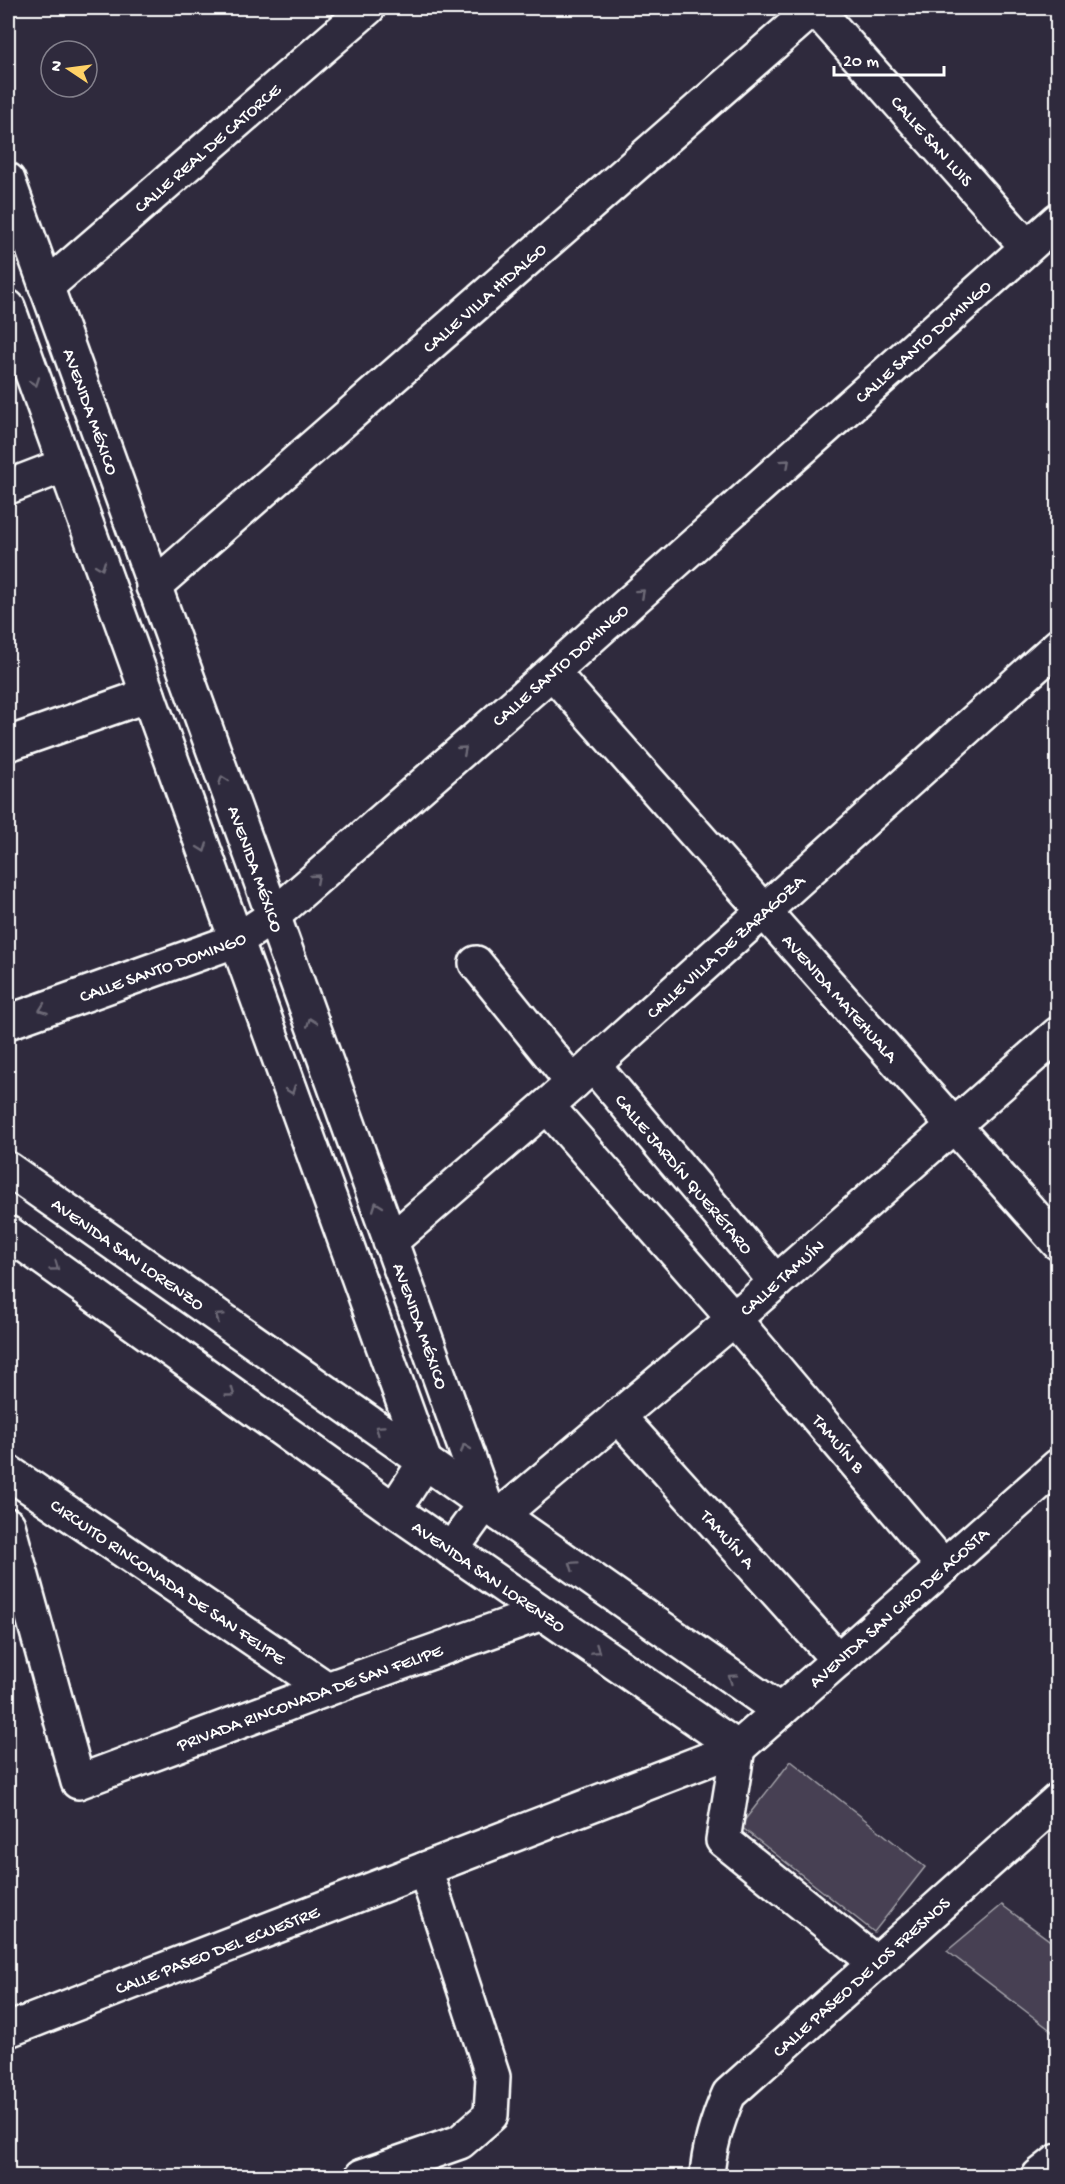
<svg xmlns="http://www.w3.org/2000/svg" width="1065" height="2184" font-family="'Gochi Hand',sans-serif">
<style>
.green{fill:#464152;stroke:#a2a0a8;stroke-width:1.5}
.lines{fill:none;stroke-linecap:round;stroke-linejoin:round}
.street-casing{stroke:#fff;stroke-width:38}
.secondary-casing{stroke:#fff;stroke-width:38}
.street{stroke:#2f2a3d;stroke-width:33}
.secondary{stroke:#2f2a3d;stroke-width:33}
.oneway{stroke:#6d6a77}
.labels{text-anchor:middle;stroke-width:6;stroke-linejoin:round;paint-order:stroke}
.street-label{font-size:18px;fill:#fff;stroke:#2f2a3d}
</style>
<rect width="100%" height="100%" fill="#2f2a3d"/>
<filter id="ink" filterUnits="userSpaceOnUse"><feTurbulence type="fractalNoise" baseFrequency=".0167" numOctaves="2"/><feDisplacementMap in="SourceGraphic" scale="12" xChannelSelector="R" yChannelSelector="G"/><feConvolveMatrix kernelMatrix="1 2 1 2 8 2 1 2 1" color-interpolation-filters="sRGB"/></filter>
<g filter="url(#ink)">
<g class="green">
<path d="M791 1761 925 1867 874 1932 740 1826Z"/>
<path d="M1002 1905 1057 1946V2035L947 1951Z"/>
</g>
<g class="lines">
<g class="street-casing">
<g id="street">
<path id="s1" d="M815 8 1027 247"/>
<path id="s2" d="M8 180 485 1503 451 1550"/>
<path id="s3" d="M46 287 368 8"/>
<path d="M8 307 425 1462 394 1510"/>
<path d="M8 487 65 465"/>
<path id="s4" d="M153 587 814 8"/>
<path id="s5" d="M552 672 1058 1243"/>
<path d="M8 744 148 695"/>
<path d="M476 963 573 1083"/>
<path id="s6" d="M8 1022 237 940 272 917 552 672 1058 220"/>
<path id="s7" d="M593 1065 776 1282"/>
<path id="s8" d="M547 1106 734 1319 944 1567"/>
<path id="s9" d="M390 1242 573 1083 1058 646"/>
<path id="s10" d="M618 1416 838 1660"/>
<path id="s11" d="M8 1472 327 1689"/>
<path id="s12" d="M501 1515 734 1319 1058 1034"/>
<path id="s13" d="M8 1525 78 1782 327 1689 542 1613"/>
<path d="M738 1748 723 1840 876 1963"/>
<path id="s14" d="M8 2030 738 1748"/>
<path d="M362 2176 460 2142 491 2115 493 2077 425 1869"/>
<path id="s15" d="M707 2176C709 2146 717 2121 729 2094L1058 1800"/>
<path d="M1039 2176 1058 2161"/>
</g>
</g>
<g class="secondary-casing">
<g id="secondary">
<path id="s16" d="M8 1169 780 1711"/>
<path id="s17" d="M8 1233 394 1510 738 1748 1058 1466"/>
</g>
</g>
<use href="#street" class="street"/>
<use href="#secondary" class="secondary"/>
</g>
<defs><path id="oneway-chevron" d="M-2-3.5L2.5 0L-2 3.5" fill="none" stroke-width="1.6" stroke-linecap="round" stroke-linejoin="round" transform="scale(1.5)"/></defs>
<g class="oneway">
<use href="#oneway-chevron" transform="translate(35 382) rotate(70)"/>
<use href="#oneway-chevron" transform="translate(786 463) rotate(-42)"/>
<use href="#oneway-chevron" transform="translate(101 566) rotate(70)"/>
<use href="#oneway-chevron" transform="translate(641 593) rotate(-42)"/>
<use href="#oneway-chevron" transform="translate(463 750) rotate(-41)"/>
<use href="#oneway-chevron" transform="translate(223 780) rotate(-110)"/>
<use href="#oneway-chevron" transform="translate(203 848) rotate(70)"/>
<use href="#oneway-chevron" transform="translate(316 878) rotate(-41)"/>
<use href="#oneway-chevron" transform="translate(43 1009) rotate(160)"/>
<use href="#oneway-chevron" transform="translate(311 1022) rotate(-110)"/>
<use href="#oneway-chevron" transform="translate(291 1090) rotate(70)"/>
<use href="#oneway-chevron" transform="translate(377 1206) rotate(-110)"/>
<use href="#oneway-chevron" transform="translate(55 1267) rotate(36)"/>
<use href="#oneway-chevron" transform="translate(219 1317) rotate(-145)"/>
<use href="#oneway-chevron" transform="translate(231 1393) rotate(36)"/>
<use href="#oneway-chevron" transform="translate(379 1429) rotate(-145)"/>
<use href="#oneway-chevron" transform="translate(465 1448) rotate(-110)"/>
<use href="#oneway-chevron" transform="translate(573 1565) rotate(-145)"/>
<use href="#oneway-chevron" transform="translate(596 1650) rotate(34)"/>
<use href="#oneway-chevron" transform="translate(732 1678) rotate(-145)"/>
</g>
</g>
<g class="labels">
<g class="street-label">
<text dy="6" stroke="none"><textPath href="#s1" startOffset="177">CALLE SAN LUIS</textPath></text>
<text dy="6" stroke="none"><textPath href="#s3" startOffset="213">CALLE REAL DE CATORCE</textPath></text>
<text dy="6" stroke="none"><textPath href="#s4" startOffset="440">CALLE VILLA HIDALGO</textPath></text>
<text dy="6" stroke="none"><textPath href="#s6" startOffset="1154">CALLE SANTO DOMINGO</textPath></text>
<text dy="6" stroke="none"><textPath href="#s2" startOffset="246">AVENIDA MÉXICO</textPath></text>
<text dy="6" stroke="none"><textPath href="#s6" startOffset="668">CALLE SANTO DOMINGO</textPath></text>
<text dy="6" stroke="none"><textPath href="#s2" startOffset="732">AVENIDA MÉXICO</textPath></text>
<text dy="6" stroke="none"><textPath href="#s9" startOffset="447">CALLE VILLA DE ZARAGOZA</textPath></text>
<text dy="6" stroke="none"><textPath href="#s6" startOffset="164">CALLE SANTO DOMINGO</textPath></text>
<text dy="6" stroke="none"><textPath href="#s5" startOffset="435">AVENIDA MATEHUALA</textPath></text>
<text dy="6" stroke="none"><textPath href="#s7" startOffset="142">CALLE JARDÍN QUERÉTARO</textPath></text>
<text dy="6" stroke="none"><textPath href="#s16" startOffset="147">AVENIDA SAN LORENZO</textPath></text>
<text dy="6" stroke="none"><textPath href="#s12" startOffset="368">CALLE TAMUÍN</textPath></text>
<text dy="6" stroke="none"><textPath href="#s2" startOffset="1218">AVENIDA MÉXICO</textPath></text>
<text dy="6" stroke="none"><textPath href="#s8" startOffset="446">TAMUÍN B</textPath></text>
<text dy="6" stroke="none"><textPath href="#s10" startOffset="165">TAMUÍN A</textPath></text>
<text dy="6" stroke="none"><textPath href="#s17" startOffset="591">AVENIDA SAN LORENZO</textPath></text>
<text dy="6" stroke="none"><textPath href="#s11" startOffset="194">CIRCUITO RINCONADA DE SAN FELIPE</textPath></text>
<text dy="6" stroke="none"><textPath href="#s17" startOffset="1107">AVENIDA SAN CIRO DE ACOSTA</textPath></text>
<text dy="6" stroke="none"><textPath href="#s13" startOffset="513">PRIVADA RINCONADA DE SAN FELIPE</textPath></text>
<text dy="6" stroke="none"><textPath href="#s14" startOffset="224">CALLE PASEO DEL ECUESTRE</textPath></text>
<text dy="6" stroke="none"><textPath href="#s15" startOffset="262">CALLE PASEO DE LOS FRESNOS</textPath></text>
</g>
</g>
<rect width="1065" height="2184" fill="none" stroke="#2f2a3d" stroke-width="30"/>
<rect x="15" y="15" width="1035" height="2154" fill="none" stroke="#fff" stroke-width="2" filter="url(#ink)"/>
<g transform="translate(69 69) rotate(283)"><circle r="28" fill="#2f2a3d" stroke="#827f8b" stroke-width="1.5"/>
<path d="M0-4.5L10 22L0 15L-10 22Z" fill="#ffd166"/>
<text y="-9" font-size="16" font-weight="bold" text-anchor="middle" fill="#ffffff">N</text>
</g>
<path d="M834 66v9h110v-9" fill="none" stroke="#ffffff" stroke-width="3"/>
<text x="843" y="66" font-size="18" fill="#ffffff" stroke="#2f2a3d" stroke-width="4.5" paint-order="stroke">20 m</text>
</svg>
